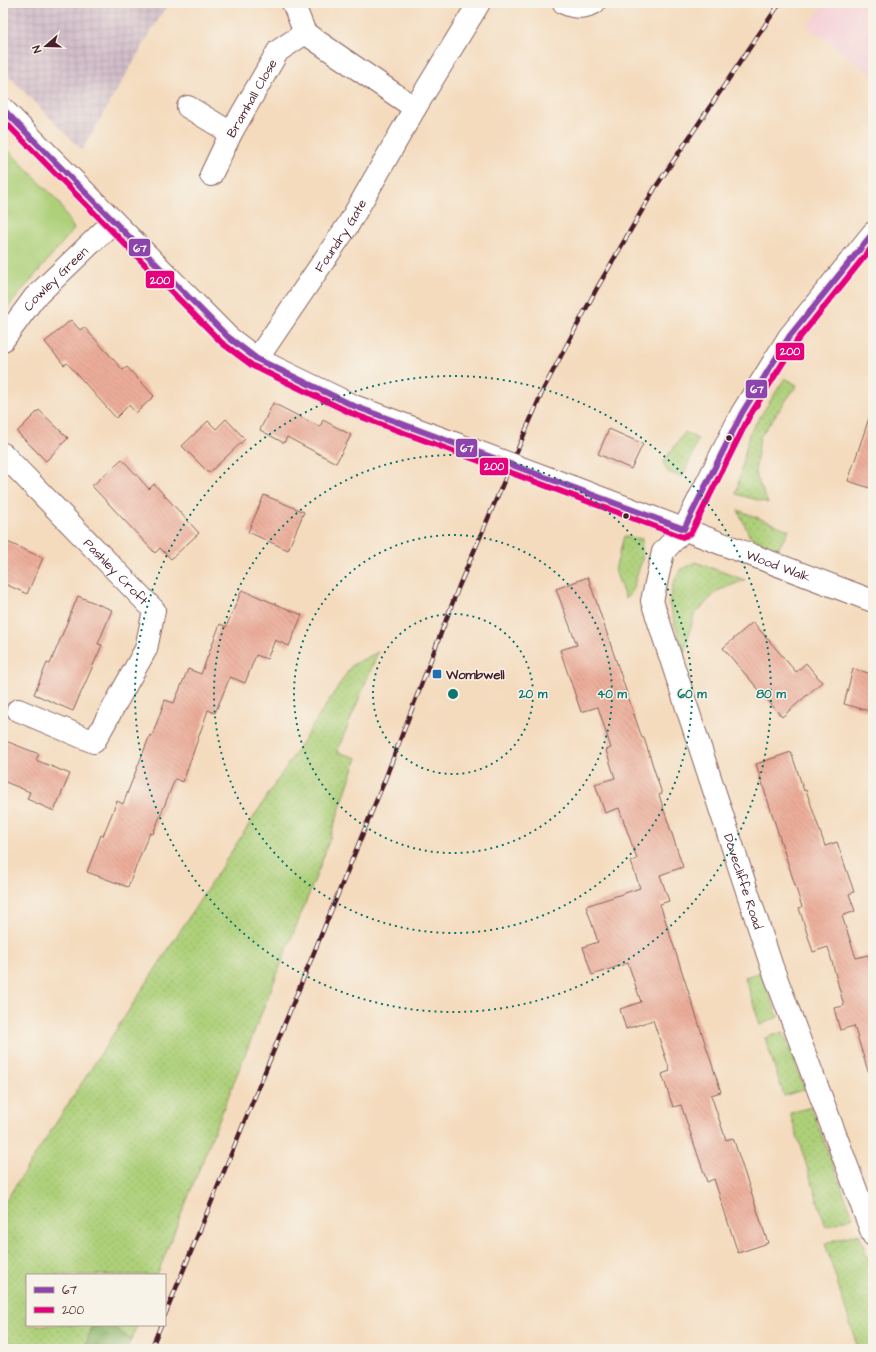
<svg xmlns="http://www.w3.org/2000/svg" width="876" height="1352" font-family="'Architects Daughter',sans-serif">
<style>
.built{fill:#f6cfd7}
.industrial{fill:url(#industrial-grid)}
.grass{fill:url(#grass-dots);stroke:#7c7852}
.forest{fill:url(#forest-crowns);stroke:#6a684a}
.park{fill:#add079;stroke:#7c7852}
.building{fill:url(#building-back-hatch)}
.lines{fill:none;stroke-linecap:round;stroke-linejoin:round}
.street-casing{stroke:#86615e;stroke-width:24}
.secondary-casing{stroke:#86615e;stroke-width:24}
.street{stroke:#fff;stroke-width:22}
.secondary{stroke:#fff;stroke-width:22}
.rail-casing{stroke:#4a1f2b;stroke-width:4.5}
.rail{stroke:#f7f3e8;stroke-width:3;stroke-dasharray:9;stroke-linecap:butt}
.secondary-bridge-casing{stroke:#86615e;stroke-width:24;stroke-linecap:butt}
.secondary-bridge{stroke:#fff;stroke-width:22}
.bus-1-casing{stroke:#f7f3e8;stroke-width:9}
.bus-2-casing{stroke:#f7f3e8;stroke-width:9}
.bus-1{stroke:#8e44ad;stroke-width:6}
.bus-2{stroke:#e5007d;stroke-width:6}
.ring{fill:none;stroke:#0f766e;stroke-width:2;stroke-dasharray:2 4}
.bus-dot{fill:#4a1f2b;stroke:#f7f3e8;stroke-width:1.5}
.poi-dot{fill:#1f6fb2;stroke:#f7f3e8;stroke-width:1.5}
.labels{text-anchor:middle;stroke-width:3;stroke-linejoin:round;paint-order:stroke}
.street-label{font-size:13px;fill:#4a1f2b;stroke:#f7f3e8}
.poi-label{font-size:13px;font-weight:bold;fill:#4a1f2b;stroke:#f7f3e8;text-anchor:start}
.centre{fill:#0f766e;stroke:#f7f3e8;stroke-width:2}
.ring-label{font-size:12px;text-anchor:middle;font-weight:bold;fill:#0f766e;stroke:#f7f3e8;stroke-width:3;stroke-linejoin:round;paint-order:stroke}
.line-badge{stroke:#f7f3e8;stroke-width:1.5}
.badge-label{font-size:11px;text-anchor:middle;font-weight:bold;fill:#fff}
</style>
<defs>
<pattern id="industrial-grid" width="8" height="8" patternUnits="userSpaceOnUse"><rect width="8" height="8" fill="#d1bdc9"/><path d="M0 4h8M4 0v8" fill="none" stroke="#b5a2ad"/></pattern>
<pattern id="grass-dots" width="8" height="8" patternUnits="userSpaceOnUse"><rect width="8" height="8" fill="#add079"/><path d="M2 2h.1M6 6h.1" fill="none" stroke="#96b269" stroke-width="1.8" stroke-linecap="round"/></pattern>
<pattern id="forest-crowns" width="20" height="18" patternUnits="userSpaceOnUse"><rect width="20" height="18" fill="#8ab269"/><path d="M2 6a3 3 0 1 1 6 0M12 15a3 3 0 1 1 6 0" fill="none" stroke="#739057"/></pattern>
<pattern id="building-back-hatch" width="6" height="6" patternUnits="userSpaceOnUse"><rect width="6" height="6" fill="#ecad9a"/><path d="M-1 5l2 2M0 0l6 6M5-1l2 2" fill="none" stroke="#cc9485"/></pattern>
</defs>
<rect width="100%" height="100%" fill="#f7f3e8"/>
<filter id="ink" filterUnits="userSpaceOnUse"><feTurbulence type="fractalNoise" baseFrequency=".025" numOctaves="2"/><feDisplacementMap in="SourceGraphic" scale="8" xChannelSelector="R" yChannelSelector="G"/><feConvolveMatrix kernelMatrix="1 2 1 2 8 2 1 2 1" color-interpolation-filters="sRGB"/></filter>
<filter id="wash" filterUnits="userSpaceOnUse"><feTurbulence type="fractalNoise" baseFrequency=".012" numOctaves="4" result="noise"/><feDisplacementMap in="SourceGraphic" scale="16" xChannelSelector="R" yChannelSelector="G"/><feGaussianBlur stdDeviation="0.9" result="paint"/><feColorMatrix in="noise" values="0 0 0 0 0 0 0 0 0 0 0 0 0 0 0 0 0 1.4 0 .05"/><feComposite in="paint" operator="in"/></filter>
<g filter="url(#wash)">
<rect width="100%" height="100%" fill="#f4dbbe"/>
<path class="built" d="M826 3H873V76L808 26Z"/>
<path class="industrial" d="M3 3H168L82 150 3 70Z"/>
<g class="grass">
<path d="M785 378 797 385 760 437 755 473 768 503 736 494 749 434Z"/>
<path d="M685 432 698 439 683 477 668 472 663 462Z"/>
<path d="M738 510 789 530 778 549 750 537Z"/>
<path d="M624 536 642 539V560L631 594 625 598 615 570Z"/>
<path d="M695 562 745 580 717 591 694 615 684 653 669 604 673 584 680 570Z"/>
<path d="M378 652 337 752 357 758 321 864 157 1275H27V1325H93L84 1349H3V1205L352 665Z"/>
<path d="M761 972 778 1017 760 1025 745 977Z"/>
<path d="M783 1032 805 1089 784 1096 765 1038Z"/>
<path d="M811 1107 853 1217 826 1227 790 1113Z"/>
<path d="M859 1233 873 1276V1349H858L825 1243Z"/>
<path d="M111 1325H137L131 1340Z"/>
</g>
<path class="forest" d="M93 1325H111L131 1340 127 1349H84Z"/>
<path class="park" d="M3 145 58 201 74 229 3 313Z"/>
<g id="blocks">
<g class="building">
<path d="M71 320 80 330 84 327 123 370 127 367 154 396 136 413 129 405 116 418 67 363 64 365 45 342Z"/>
<path d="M273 403 320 427 323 420 351 435 336 463 287 437 284 443 260 430Z"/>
<path d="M39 410 68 438 46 461 17 432Z"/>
<path d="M869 418H873V489L848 481Z"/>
<path d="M226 419 245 439 209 473 182 446 208 421 216 429Z"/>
<path d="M609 429 643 444 631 469 598 454Z"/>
<path d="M122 459 149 489 154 484 199 533 171 559 160 548 155 553 92 486Z"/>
<path d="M264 495 304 512 288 550 248 532Z"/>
<path d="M3 540 43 558 27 594 3 583Z"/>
<path d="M588 577 642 738H644L662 794 659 795 683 867 660 875 669 901 660 904 721 1092 711 1095 726 1140 733 1138 768 1243 738 1253 714 1179 707 1182 681 1105 673 1107 662 1074 670 1071 653 1020 626 1029 620 1009 641 1002 628 963 592 975 583 947 598 942 586 906 640 888 631 862 637 859 619 808 605 813 595 784 615 778 606 750 611 748 598 707 581 712 560 650 577 645 556 589Z"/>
<path d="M242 590 302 615 289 646 275 640 267 659 256 655 245 683 230 677 215 713 208 710 183 782 175 779 153 834 150 833 144 846 128 887 87 872 101 835 103 836 117 801 123 804 150 735 152 736 165 700 174 703 188 669 201 674 220 624 226 627Z"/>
<path d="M78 596 112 610 98 644 102 645 73 711 34 694 47 663 50 664Z"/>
<path d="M753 622 796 672 806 663 822 682 782 717 723 648Z"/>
<path d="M853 669 873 674V712L844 704Z"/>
<path d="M3 740 39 754 36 760 70 774 54 811 27 799 30 792 3 781Z"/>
<path d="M791 752 804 791 806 790 825 846 837 842 854 892 849 894 855 911 842 916 856 958 868 955 873 975V1071H868L854 1026 840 1030 834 1008 844 1006 828 947 813 952 799 908 802 907 756 764Z"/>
</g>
</g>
</g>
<g filter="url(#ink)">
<use href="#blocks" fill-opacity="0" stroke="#86615e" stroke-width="1"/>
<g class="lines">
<g class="street-casing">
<g id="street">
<path d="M293 3 305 33"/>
<path d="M564 3C574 8 584 8 594 3"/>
<path d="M188 107 231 133"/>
<path d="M415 108 479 3"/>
<path id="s1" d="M211 175 231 133 278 51 305 33"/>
<path id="s2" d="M3 340 34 298 113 222"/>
<path id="s3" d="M257 359 348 225 415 108 305 33"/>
<path id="s4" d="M3 454 154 610 146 649 94 742 18 710"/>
</g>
</g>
<g class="secondary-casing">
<g id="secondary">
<path d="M3 109 228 337 257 359 354 406 470 449"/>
<path id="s5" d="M873 233 789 337 742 413 684 529 663 552 652 601 772 967 873 1235"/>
<path id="s6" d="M572 487 873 601"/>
</g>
</g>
<use href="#street" class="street"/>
<use href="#secondary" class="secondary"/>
<g class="rail-casing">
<g id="rail">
<path d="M165 1315 384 782 459 586 544 388 597 288 655 188 780 3"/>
<path d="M151 1349 161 1325"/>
</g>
</g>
<use href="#rail" class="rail"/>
<g class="secondary-bridge-casing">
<path id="secondary-bridge" d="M470 449 572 487"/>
</g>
<use href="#secondary-bridge" class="secondary-bridge"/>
<g class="bus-1-casing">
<path id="bus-1" d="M3 109 228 337 257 359 354 406 684 529 742 413 789 337 873 233"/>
</g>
<g class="bus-2-casing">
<path id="bus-2" d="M3 120 222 343 253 366 351 413 683 537 691 533 749 417 796 342 873 246"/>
</g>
<use href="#bus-1" class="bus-1"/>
<use href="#bus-2" class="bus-2"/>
</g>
</g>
<g class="ring">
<circle cx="453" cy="694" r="80"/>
<circle cx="453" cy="694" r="159"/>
<circle cx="453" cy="694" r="239"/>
<circle cx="453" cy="694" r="318"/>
</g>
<g class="bus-dot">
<circle cx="729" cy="438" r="3.5"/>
<circle cx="626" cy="516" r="3.5"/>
</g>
<rect class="poi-dot" x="432" y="669" width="10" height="10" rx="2"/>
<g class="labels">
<g class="street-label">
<text dy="5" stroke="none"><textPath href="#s1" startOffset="87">Bramhall Close</textPath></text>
<text dy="5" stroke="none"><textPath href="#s3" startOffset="149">Foundry Gate</textPath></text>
<text dy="5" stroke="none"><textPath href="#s2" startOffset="81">Cowley Green</textPath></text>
<text dy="5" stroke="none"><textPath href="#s6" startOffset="221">Wood Walk</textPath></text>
<text dy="5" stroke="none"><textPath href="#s4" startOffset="163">Pashley Croft</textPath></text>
<text dy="5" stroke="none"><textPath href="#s5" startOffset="729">Dovecliffe Road</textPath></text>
</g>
<g class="poi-label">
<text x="446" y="679">Wombwell</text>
</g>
</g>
<circle cx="453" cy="694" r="6" class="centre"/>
<g class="ring-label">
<text x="533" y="698">20 m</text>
<text x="612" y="698">40 m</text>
<text x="692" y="698">60 m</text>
<text x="771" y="698">80 m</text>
</g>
<g class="line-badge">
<rect x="128" y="238" width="23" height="19" rx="4" fill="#8e44ad"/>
<rect x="145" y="270" width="30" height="19" rx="4" fill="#e5007d"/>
<rect x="775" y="342" width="30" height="19" rx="4" fill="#e5007d"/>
<rect x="745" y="379" width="23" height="20" rx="4" fill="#8e44ad"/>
<rect x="455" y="438" width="23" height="20" rx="4" fill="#8e44ad"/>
<rect x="479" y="457" width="30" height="19" rx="4" fill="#e5007d"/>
</g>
<g class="badge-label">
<text x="140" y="252">67</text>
<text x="160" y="284">200</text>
<text x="790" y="355">200</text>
<text x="757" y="393">67</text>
<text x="467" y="452">67</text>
<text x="494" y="470">200</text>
</g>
<rect width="876" height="1352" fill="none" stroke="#f7f3e8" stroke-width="16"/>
<rect x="26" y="1274" width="140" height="52" fill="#f7f3e8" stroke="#b29e9c"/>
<rect x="34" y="1287" width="20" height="6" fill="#8e44ad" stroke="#b29e9c"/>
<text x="62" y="1294" font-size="12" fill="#4a1f2b">67</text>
<rect x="34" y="1307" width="20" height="6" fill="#e5007d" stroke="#b29e9c"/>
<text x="62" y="1314" font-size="12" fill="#4a1f2b">200</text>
<g transform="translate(46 46) rotate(250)" stroke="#f7f3e8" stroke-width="3" paint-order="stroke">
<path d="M0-3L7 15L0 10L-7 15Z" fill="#4a1f2b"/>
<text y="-6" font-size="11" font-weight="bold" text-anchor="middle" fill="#4a1f2b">N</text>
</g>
</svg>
